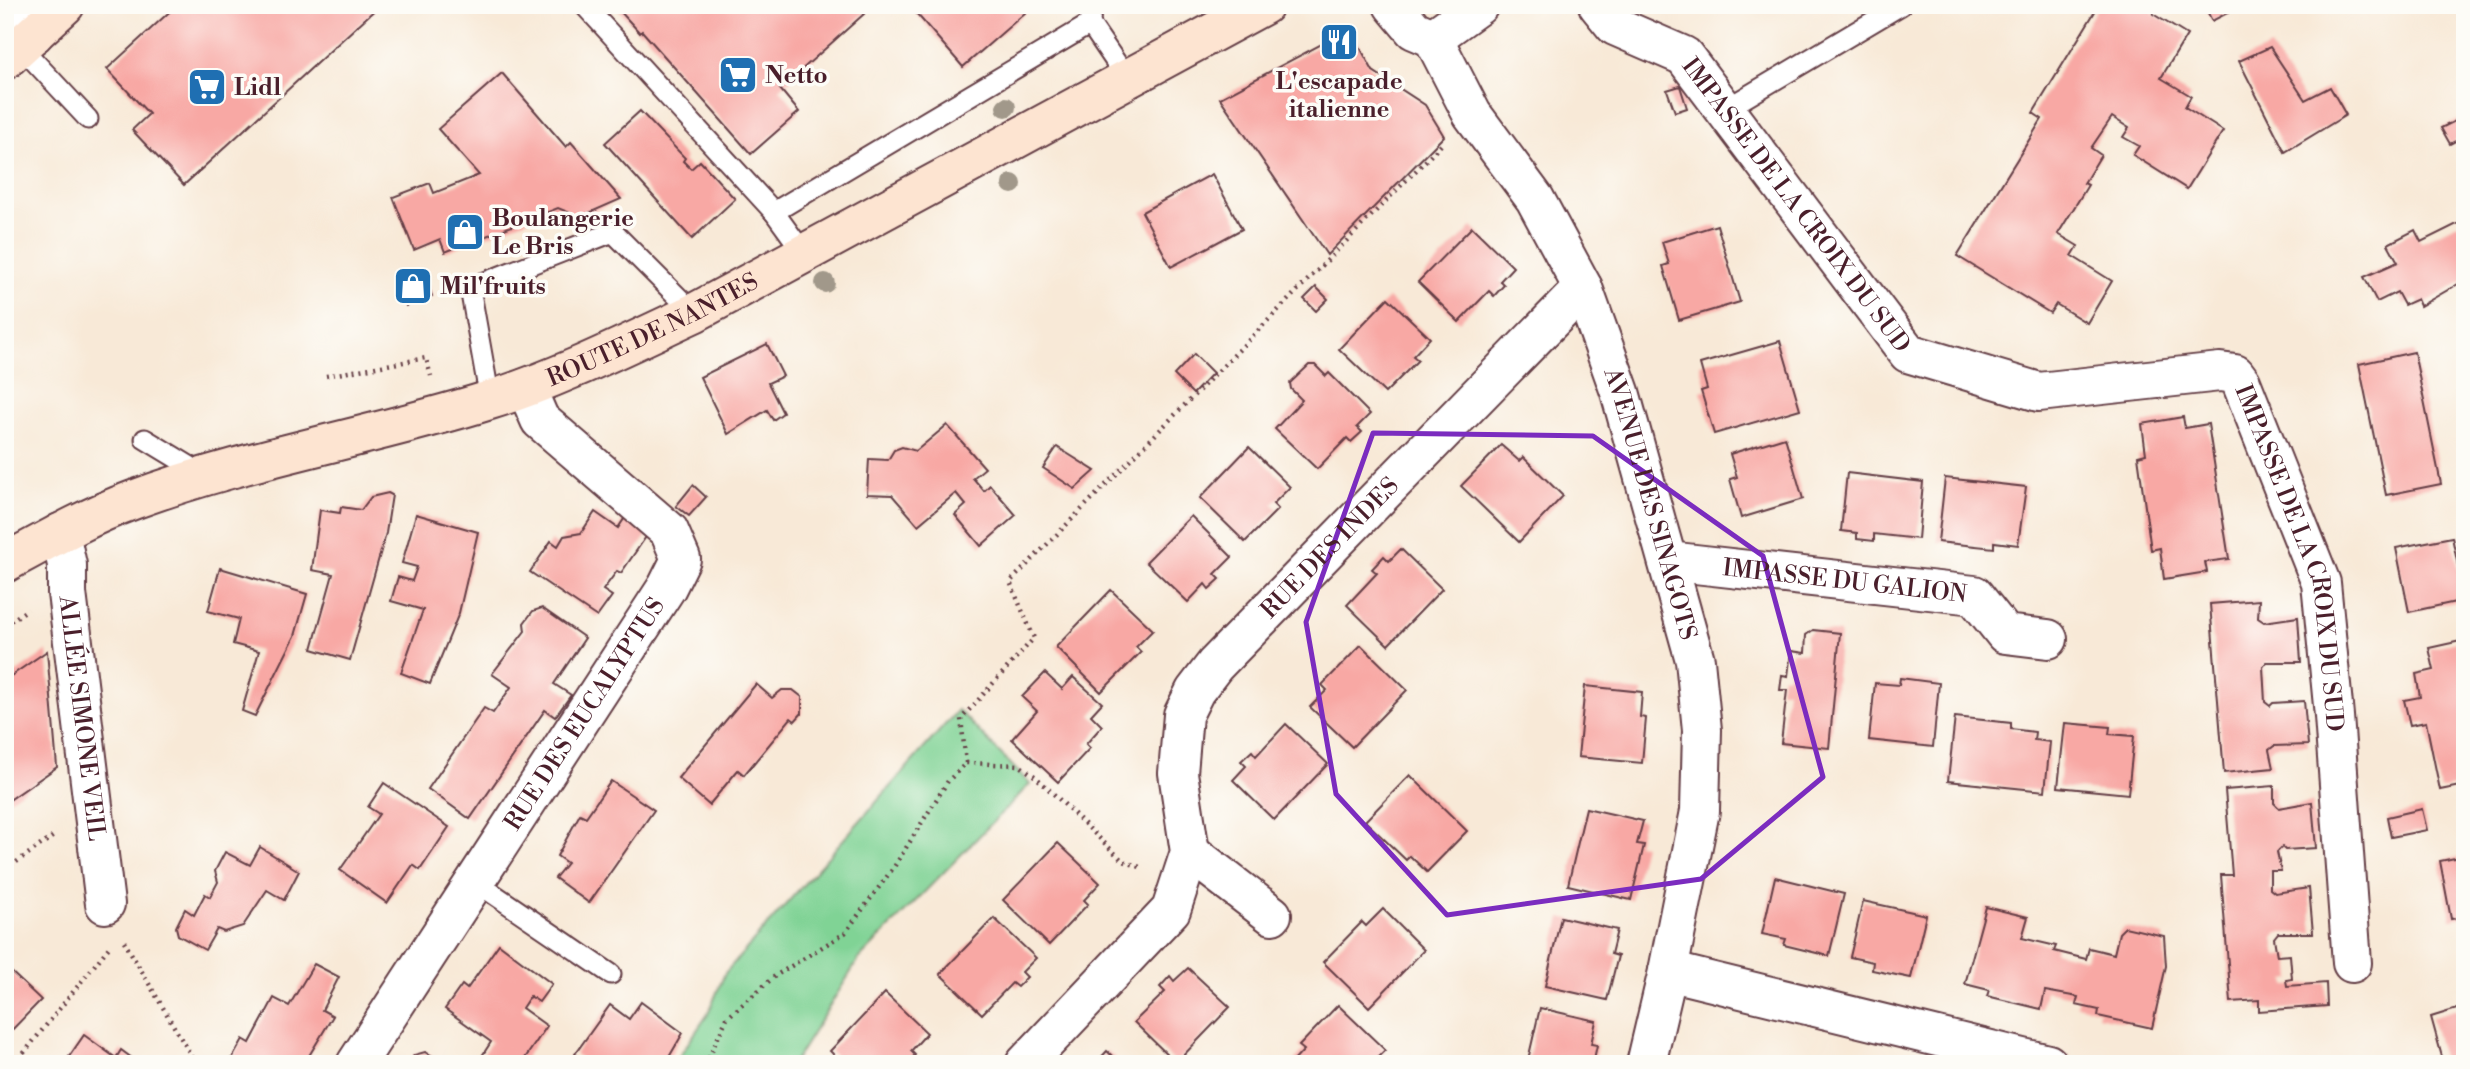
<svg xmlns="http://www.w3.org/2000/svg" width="2470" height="1069" font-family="'Libre Bodoni',serif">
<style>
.green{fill:#80d395;stroke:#657960;stroke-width:2}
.building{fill:#f8a8a4}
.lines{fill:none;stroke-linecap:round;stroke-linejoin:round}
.service-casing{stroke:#643d45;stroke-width:23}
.minor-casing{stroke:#643d45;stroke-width:42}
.secondary-casing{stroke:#643d45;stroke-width:42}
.path{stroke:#643d45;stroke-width:4.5;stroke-dasharray:2 5;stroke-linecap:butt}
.service{stroke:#fff;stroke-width:19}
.minor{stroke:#fff;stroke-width:38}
.secondary{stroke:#fde4d1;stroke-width:38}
.tree{fill:#a1988a}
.marked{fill:none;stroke:#7b2cbf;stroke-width:5;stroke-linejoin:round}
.labels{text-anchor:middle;stroke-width:7;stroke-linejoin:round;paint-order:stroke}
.poi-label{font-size:24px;font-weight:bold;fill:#4a1f2b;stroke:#fdfcf7;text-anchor:start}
.street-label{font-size:24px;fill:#4a1f2b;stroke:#fdfcf7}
</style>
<rect width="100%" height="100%" fill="#fdfcf7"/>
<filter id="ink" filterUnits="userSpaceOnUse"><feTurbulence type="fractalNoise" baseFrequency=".0143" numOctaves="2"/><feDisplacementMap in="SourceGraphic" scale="14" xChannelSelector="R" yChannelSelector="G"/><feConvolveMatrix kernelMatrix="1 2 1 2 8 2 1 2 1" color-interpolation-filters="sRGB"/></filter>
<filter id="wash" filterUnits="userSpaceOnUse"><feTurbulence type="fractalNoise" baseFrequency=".00686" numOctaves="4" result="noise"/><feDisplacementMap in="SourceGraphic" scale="28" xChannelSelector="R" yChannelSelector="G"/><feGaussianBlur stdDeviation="1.57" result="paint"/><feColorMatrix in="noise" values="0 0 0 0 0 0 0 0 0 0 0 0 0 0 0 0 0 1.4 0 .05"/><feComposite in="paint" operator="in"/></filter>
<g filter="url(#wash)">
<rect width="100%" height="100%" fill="#f8e9d7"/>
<path class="green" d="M958 710 1030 784 859 959 793 1064H674L708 1014 725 973Z"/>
<g id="blocks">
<g class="building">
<path d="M177 5H380L184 185 132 130 149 114 107 69Z"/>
<path d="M622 5H874L780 89 799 112 751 154 642 31 640 33 618 9Z"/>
<path d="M909 5H1034L963 67Z"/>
<path d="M1704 5H1741L1727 13Z"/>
<path d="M2099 5H2159L2153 14 2187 35 2161 78 2191 96 2185 107 2223 131 2187 189 2133 155 2139 146 2123 137 2129 128 2112 117 2091 148 2101 155 2084 183 2088 185 2058 234 2078 246 2072 256 2112 281 2087 323 2056 304 2050 313 1957 256 2042 119 2033 113Z"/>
<path d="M2204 5H2243L2212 21Z"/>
<path d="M1350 29 1373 71 1425 105 1444 136 1327 255 1220 98Z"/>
<path d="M2270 47 2305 100 2330 87 2346 115 2285 152 2239 61Z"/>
<path d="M502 73 566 147 571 142 621 199 580 217 558 208 445 252 440 239 414 250 393 197 430 183 434 193 479 175 438 129Z"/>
<path d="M1680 86 1687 108 1675 112 1667 90Z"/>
<path d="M640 111 685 158 683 161 691 169 700 161 735 199 692 239 605 143Z"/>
<path d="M2465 116V136L2450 144 2441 128Z"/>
<path d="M1212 174 1242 229 1171 267 1142 212Z"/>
<path d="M2461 222 2465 228V280L2420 306 2417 299 2404 305 2397 292 2377 302 2364 277 2398 262 2388 244 2415 230 2421 242Z"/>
<path d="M1717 225 1740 302 1679 320 1663 266 1669 264 1662 242Z"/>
<path d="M1472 227 1513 267 1500 281 1504 285 1494 296 1489 291 1459 322 1418 282Z"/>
<path d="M422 269 432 296 406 306 395 280Z"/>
<path d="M1316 287 1328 299 1316 311 1304 299Z"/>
<path d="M1388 298 1430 338 1413 356 1418 360 1385 393 1339 349Z"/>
<path d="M1780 341 1800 409 1714 434 1701 391 1707 389 1700 364Z"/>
<path d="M767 344 783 376 768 383 783 413 773 420 767 410 728 434 700 377Z"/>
<path d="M2414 352 2441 484 2386 495 2359 364Z"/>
<path d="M1194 354 1213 373 1193 394 1174 375Z"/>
<path d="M1309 365H1315L1326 376 1329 373 1370 414 1357 427 1362 432 1351 442 1347 438 1317 469 1275 429 1302 400 1291 389 1290 383Z"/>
<path d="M2183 417 2185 428 2208 424 2229 559 2205 562 2207 572 2164 579 2160 548 2151 550 2138 456 2146 454 2142 424Z"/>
<path d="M947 425 985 468 973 478 984 491 990 485 1016 515 981 546 955 515 966 505 956 493 918 525 892 495 867 494 869 459 888 460 894 450 902 447 916 451Z"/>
<path d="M1785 437 1803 499 1741 518 1730 479 1737 477 1730 454Z"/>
<path d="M1501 445 1519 461 1523 457 1563 496 1519 542 1461 486Z"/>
<path d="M1057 447 1095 471 1075 489 1043 468Z"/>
<path d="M1249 447 1290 487 1273 504 1278 509 1245 542 1200 498Z"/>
<path d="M1847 473 1923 482 1918 539 1874 534V541L1857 539V533L1841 531Z"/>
<path d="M1945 478 2026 487 2018 545 1994 542V548L1938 542Z"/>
<path d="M693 485 706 497 689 516 676 506Z"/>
<path d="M388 493 392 495 386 533 350 660 312 649 333 574 312 570 320 510 340 513 341 507 361 510 371 497Z"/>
<path d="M595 512 618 528 628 513 650 531 621 573 617 571 603 590 612 596 597 617 530 572 551 541 558 546 564 536 581 533Z"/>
<path d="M416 514 478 532 459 613 430 684 401 673 423 610 391 601 398 577 412 581 417 567 402 563Z"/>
<path d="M1191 516 1232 557 1215 574 1220 579 1209 589 1205 584 1188 602 1146 562Z"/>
<path d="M2452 537 2465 600 2409 612 2396 548Z"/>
<path d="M1401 549 1442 589 1388 645 1347 605 1377 573 1372 569 1384 556 1389 561Z"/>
<path d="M220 568 307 594 295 636 255 716 242 711 259 651 233 644 239 619 208 611Z"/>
<path d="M1111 590 1153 630 1136 647 1141 652 1101 692 1056 647Z"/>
<path d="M2259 600 2258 618 2264 622 2298 617 2301 662H2267L2263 667 2265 702 2270 706 2273 703 2304 701 2308 745 2274 746 2269 750 2273 768 2224 773 2210 604Z"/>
<path d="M542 608 585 638 554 684 571 695 555 717 545 710 470 819 428 789 484 708 493 713 511 687 492 674 525 631 524 623 533 611Z"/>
<path d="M1813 630 1840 633 1829 748 1781 743 1787 690H1780L1782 675 1788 676 1791 651 1805 653 1806 635Z"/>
<path d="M2465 640V785L2440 790 2426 722 2410 725 2404 700 2420 697 2416 674 2434 670 2429 648Z"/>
<path d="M1361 645 1407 690 1352 747 1310 707 1327 690 1322 685Z"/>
<path d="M47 651 57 767 5 803V680Z"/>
<path d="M1045 673 1062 689 1073 677 1102 703 1091 715 1102 726 1086 744 1090 748 1058 782 1012 739 1037 711 1022 697Z"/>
<path d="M1900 678 1939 683 1933 747 1869 740 1875 683 1899 685Z"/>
<path d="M756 684 772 698 782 690H793L802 697V713L795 721 791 718 744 775 738 770 709 805 678 778Z"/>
<path d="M1585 686 1642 692 1640 717 1646 718 1642 763 1578 757Z"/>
<path d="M1955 717 2011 723V729L2035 732 2034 740 2050 742 2045 791 1948 781Z"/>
<path d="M2065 723 2110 727 2109 734 2134 736 2128 794 2058 787Z"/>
<path d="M1286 724 1328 764 1274 820 1233 780 1246 766 1241 761 1252 751 1256 756Z"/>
<path d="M1410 775 1467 831 1427 872 1410 856 1406 860 1365 821Z"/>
<path d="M611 781 654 810 589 903 555 878 567 863 557 856 580 814 586 817Z"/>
<path d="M384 783 449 827 420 870 413 865 387 903 340 870 379 814 368 807Z"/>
<path d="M2274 786V803L2279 808 2312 802 2316 848 2285 850 2282 847 2277 852 2281 871H2270V889L2275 893 2309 888 2313 933H2278L2274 938 2277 956 2290 955 2292 979 2286 980 2287 986 2326 983 2327 1006 2259 1011V1000L2231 1002 2221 875H2232L2225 790Z"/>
<path d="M1586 808 1643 821 1637 844 1644 845 1631 900 1568 885Z"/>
<path d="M2422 809 2427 830 2391 837 2387 817Z"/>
<path d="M1058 843 1100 883 1084 900 1088 904 1049 945 1003 900Z"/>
<path d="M260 847 299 871 284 900 267 890 243 926 224 932 217 929 205 950 178 935 176 927 185 909 194 915 205 894 210 897 218 882 215 871 225 852 250 865Z"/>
<path d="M2465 856V917L2451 919 2440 861Z"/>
<path d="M1775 877 1844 894 1829 956 1784 945 1786 939 1762 934Z"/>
<path d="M1863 901 1926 915 1911 978 1872 970 1873 962 1850 957Z"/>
<path d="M1986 907 2028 917 2022 938 2056 946 2054 951 2086 959 2089 948 2114 954 2119 933 2125 927 2164 936 2166 966 2152 1028 2098 1016 2099 1010 2076 1005 2078 997 2045 991 2041 1009 1987 996 1989 990 1965 984Z"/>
<path d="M1383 909 1424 950 1369 1007 1323 962 1362 922 1366 926Z"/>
<path d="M1561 917 1617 930 1611 954 1618 956 1607 1000 1545 986Z"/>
<path d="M994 918 1036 958 1022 972 1027 977 1017 987 1012 983 982 1014 940 974Z"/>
<path d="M499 944 552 984 539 1002 530 996 522 1008 547 1026 521 1064H487L480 1059 491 1042 445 1009 462 985 467 989Z"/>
<path d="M314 964 339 977 322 1010 333 1016 304 1064H229L243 1039 250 1043 274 998 289 1006Z"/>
<path d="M5 966 41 1000 5 1037Z"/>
<path d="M1188 968 1230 1007 1176 1063 1134 1022 1165 992 1160 987 1170 976 1174 981Z"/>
<path d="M885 993 927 1033 911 1051 915 1055 907 1064H843L830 1051Z"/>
<path d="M641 1002 683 1033 665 1064H653L644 1058 640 1064H588L575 1054 610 1005 629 1019Z"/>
<path d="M1338 1005 1385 1050 1371 1064H1291L1304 1050 1299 1046Z"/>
<path d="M1540 1008 1596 1021 1591 1044 1597 1045 1593 1064H1527Z"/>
<path d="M2460 1008 2465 1024V1064H2444L2431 1017Z"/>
<path d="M84 1035 116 1058 121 1050 140 1064H64Z"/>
<path d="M1107 1051 1121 1064H1095Z"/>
<path d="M425 1052 447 1064H409L414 1055Z"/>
</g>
</g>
</g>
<g filter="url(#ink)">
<use href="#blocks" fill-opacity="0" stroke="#643d45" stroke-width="2"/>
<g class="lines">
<g class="service-casing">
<g id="service">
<path d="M584 5 774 212 803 252"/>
<path d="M1090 24 1091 5"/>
<path d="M20 46 88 119"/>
<path d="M1726 109 1901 5"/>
<path d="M774 212 1090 24 1128 80"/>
<path d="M490 400 470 288 613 232 694 313"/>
<path d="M145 439 206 476"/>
<path d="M473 880 611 974"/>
</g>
</g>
<g class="minor-casing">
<g id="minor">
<path d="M23 5 34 34"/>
<path id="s1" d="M1393 5 1414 30 1433 38 1472 114 1535 199 1583 288 1620 392 1695 660 1702 730 1700 811 1668 971 1646 1064"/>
<path id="s2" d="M1598 5 1615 26 1684 56 1908 353 2039 392 2220 372 2235 374 2241 382 2321 583 2334 716 2352 963"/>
<path d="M1433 38 1479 5"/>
<path id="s3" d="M60 533 67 565V593L105 904"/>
<path id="s4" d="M1668 561 1974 595 2005 634 2048 639"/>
<path d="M1190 852 1272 915"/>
<path d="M1668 971 2048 1064"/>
<path id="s5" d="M356 1064 667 587 681 559 669 531 540 420 526 388"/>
<path id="s6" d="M1025 1064 1171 910 1190 852 1178 773 1183 715 1195 691 1215 665 1583 288"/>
</g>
</g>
<g class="secondary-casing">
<g id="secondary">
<path d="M5 60 65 5"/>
<path id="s7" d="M5 563C47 540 89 516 133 500 249 457 373 437 490 400 560 378 627 344 694 313L1264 5"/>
</g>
</g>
<g class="path">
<path d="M326 376 426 358 431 376"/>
<path d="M5 625 28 609"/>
<path d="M966 763 961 719 1034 638 1010 582 1444 142"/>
<path d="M5 870 55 835"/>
<path d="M124 941 196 1064"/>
<path d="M15 1064 110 946"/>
<path d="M706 1064 727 1018 775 976 845 933 894 867 948 781 966 763 1019 765 1036 777 1123 861 1143 868"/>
</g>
<use href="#service" class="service"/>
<use href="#minor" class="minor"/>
<use href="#secondary" class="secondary"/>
</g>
<g class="tree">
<circle cx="1006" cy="107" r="10"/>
<circle cx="1012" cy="184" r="10"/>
<circle cx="825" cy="283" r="10"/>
</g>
</g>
<path class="marked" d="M1373 433 1593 436 1763 556 1823 777 1701 879 1447 915 1336 794 1306 622Z"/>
<defs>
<g id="restaurant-square" transform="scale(2.0125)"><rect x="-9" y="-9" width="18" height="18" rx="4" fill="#1f6fb2" stroke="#fdfcf7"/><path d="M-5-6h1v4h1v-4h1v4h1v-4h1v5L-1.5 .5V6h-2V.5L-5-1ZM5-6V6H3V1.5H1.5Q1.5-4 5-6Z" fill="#fff"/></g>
<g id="supermarket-square" transform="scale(2.0125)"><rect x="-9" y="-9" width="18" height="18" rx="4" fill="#1f6fb2" stroke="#fdfcf7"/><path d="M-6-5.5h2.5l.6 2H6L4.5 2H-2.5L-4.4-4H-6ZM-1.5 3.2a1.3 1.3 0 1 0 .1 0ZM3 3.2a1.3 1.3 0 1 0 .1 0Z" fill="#fff"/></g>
<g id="shop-square" transform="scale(2.0125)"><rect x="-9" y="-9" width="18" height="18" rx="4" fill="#1f6fb2" stroke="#fdfcf7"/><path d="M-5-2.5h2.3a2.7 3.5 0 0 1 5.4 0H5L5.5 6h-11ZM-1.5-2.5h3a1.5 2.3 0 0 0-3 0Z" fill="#fff"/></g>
</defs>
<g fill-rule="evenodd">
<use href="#restaurant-square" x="1339" y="42"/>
<use href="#supermarket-square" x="738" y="75"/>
<use href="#supermarket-square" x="207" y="87"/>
<use href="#shop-square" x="465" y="232"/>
<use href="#shop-square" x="413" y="286"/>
</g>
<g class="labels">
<g class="poi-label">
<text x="765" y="83">Netto</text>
<text x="1339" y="89" text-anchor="middle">L'escapade<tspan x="1339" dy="28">italienne</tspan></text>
<text x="234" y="95">Lidl</text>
<text x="492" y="226">Boulangerie<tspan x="492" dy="28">Le Bris</tspan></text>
<text x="440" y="294">Mil'fruits</text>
</g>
<g class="street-label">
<text dy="8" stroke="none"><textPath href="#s2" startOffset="289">IMPASSE DE LA CROIX DU SUD</textPath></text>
<text dy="8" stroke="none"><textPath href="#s7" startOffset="691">ROUTE DE NANTES</textPath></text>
<text dy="8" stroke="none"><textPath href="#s1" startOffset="572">AVENUE DES SINAGOTS</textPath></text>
<text dy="8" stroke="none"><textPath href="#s6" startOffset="635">RUE DES INDES</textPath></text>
<text dy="8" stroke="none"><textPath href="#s2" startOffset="1003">IMPASSE DE LA CROIX DU SUD</textPath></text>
<text dy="8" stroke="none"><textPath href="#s4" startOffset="178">IMPASSE DU GALION</textPath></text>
<text dy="8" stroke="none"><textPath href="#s5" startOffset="418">RUE DES EUCALYPTUS</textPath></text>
<text dy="8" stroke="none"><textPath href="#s3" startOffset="187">ALLÉE SIMONE VEIL</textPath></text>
</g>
</g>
<rect width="2470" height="1069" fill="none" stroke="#fdfcf7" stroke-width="28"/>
</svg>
